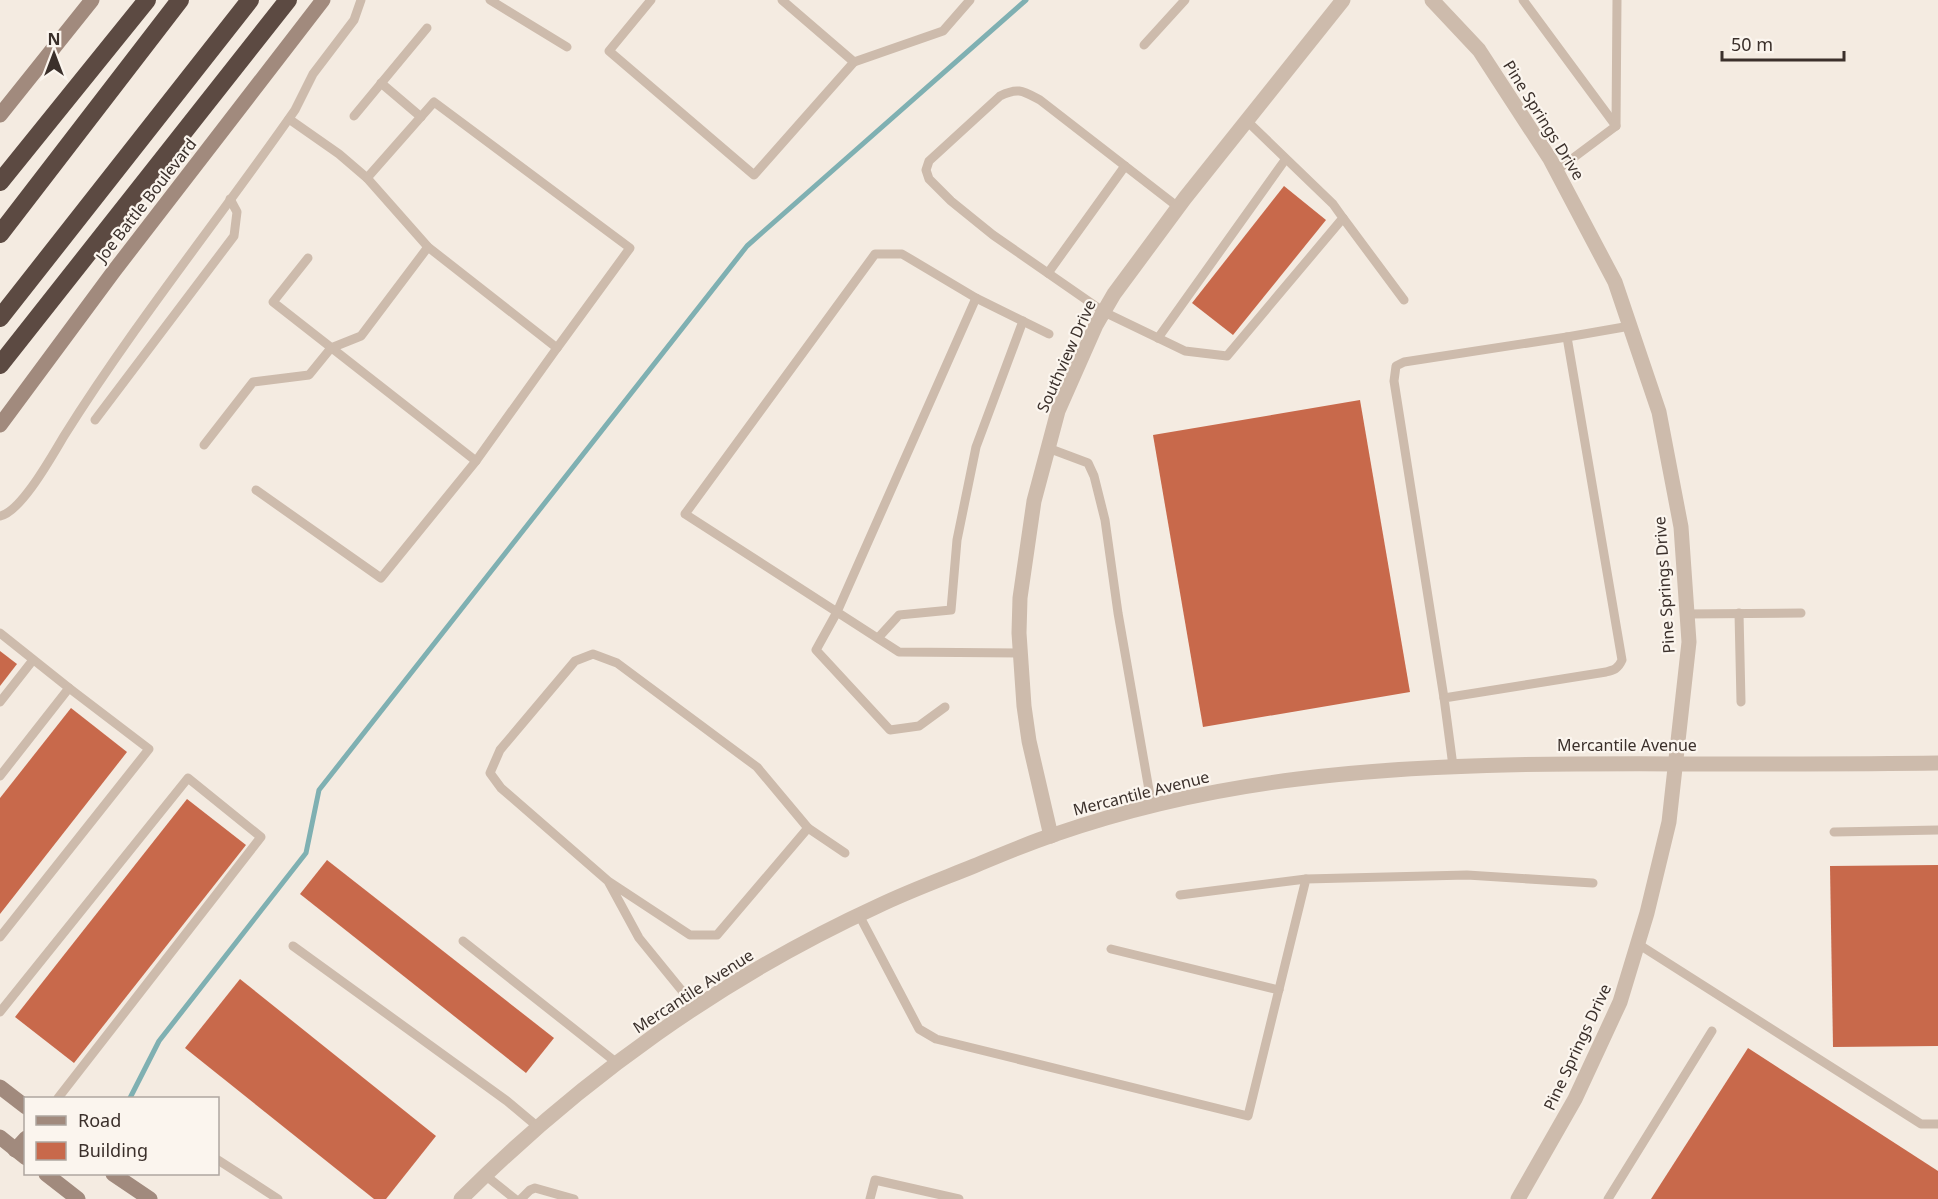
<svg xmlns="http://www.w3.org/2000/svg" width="1938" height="1199" font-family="'Noto Sans',sans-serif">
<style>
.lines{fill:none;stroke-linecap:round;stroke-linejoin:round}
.stream{stroke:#7fb0b2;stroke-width:5}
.building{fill:#c8694b}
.lane{stroke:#cdbbac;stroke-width:9}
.street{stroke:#cdbbac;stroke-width:15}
.secondary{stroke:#a18a7d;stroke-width:15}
.highway{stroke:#5c4a42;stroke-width:18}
.labels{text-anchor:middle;stroke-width:4.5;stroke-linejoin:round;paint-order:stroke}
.street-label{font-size:16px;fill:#3b302b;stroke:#fbf5ee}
</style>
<rect width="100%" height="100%" fill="#f4ebe1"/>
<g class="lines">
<path class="stream" d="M130 1098 159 1041 306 853 319 790 747 246 1026 0"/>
</g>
<g class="building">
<path d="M1284 186 1326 220 1233 335 1192 303Z"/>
<path d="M1360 400 1410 692 1203 727 1153 435Z"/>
<path d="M0 651 17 664 0 686Z"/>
<path d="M71 708 127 752 0 914V798Z"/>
<path d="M187 799 246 845 74 1063 15 1017Z"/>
<path d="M327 860 554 1038 526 1073 300 894Z"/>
<path d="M1938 865V1046L1833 1047 1830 866Z"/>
<path d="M240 979 436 1136 386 1199H374L185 1048Z"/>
<path d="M1748 1048 1938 1171V1199H1651Z"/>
</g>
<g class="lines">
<g class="lane">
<path d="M490 0 567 47"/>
<path d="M651 0 609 51 754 175 854 62 782 0"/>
<path d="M1523 0 1616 126 1557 170"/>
<path d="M1144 45 1185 0"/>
<path d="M854 62 943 31 970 0"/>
<path d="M381 83 421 117"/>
<path d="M354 116 427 28"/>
<path d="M289 119 339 154 367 178 428 247 557 348 476 461 273 302 308 258"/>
<path d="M1616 126 1617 0"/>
<path d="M367 178 434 102 630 248 557 348"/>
<path d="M1178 207 1040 100C1023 91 1018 87 1000 96L929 161 926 170 929 179 951 201 993 235 1104 312 1185 351 1227 356 1343 218 1333 204 1247 121"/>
<path d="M1343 218 1404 300"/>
<path d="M1048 273 1125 166"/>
<path d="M976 298 1049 334"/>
<path d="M1158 338 1285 160"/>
<path d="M95 420 234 236 237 212 230 199"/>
<path d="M204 445 253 382 309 375 331 348 361 336 428 247"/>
<path d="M1048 448 1088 463 1094 476 1105 520 1118 613 1152 807"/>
<path d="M256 490 381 578 476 461"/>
<path d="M0 516C21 512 52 456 64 436 135 323 219 219 295 110L313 74 354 20 361 0"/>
<path d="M1739 613 1741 702"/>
<path d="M1687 614 1801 613"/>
<path d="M0 633 69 688 0 776"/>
<path d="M878 638 899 615 951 610 957 540 976 447 1023 321"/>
<path d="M1444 698 1394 381 1396 366 1404 362 1567 337 1630 326"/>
<path d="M0 702 33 660"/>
<path d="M945 707 919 726 890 730 816 650 837 612 976 298 902 254H875L685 514 899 652 1020 653"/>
<path d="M1453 766 1444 698 1606 672C1614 670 1618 669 1622 660L1567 337"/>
<path d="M808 828 845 853"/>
<path d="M1834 832 1938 830"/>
<path d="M608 881 690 935H717L808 828 757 767 617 663 593 654 575 661 500 750 490 773 501 788 608 881 639 938 696 1008"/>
<path d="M1180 895 1306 879"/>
<path d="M859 915 919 1029 936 1039 1248 1116 1306 879 1467 875 1593 883"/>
<path d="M0 937 149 749 69 688"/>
<path d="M463 941 617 1063"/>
<path d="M1638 944 1921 1124H1938"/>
<path d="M293 946 507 1101 538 1127"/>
<path d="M1111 949 1279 990"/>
<path d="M0 1012 188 778 261 837 58 1098"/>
<path d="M218 1160 278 1199"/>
<path d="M485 1175 515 1199"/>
<path d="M521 1199 530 1190 535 1188 574 1199"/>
<path d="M870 1199 875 1180 959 1199"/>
<path d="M1608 1199 1712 1031"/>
</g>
<g class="street">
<path d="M1432 0 1479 50 1550 159 1615 282 1659 412 1681 527 1689 642 1669 822 1647 913 1620 1002 1575 1099 1518 1199"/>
<path d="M1051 836 1029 741 1024 706 1019 633 1020 598 1034 501 1058 411 1096 325 1114 294 1185 198 1343 0"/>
<path d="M461 1199C581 1079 723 977 878 906 909 891 942 879 974 866 1001 855 1028 843 1056 834 1134 807 1217 789 1298 779 1441 761 1586 764 1730 764 1799 764 1869 764 1938 763"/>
</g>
<g class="secondary">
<path d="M0 115 92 0"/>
<path d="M0 425 114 271 323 0"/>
<path d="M0 1087 26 1107"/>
<path d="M0 1137 26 1158"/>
<path d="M15 1150 26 1138"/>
<path d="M46 1174 78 1199"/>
<path d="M113 1174 150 1199"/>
</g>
<g class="highway">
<path d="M0 182 147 0"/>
<path d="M0 234 180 0"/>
<path d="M0 318 250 0"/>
<path d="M0 365 288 0"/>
</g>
</g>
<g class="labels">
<g class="street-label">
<text transform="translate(1544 120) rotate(58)" y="6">Pine Springs Drive</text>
<text transform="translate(146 200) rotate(-52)" y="6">Joe Battle Boulevard</text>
<text transform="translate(1066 356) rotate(-66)" y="6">Southview Drive</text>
<text transform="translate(1664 585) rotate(-94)" y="6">Pine Springs Drive</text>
<text x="1627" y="751">Mercantile Avenue</text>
<text transform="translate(1141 793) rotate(-14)" y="6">Mercantile Avenue</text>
<text transform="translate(693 991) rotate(-33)" y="6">Mercantile Avenue</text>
<text transform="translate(1577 1047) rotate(-65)" y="6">Pine Springs Drive</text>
</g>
</g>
<rect x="24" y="1097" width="195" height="78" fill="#fbf5ee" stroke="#aea6a0" stroke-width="1.5"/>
<rect x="36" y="1116" width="30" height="9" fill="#a18a7d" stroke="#aea6a0" stroke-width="1.5"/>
<text x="78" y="1127" font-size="18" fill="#3b302b">Road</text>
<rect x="36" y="1142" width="30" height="18" fill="#c8694b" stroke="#aea6a0" stroke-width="1.5"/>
<text x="78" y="1157" font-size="18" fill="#3b302b">Building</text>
<g transform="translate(54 54)" stroke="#fbf5ee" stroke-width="4.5" paint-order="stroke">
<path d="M0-4.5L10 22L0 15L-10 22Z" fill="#3b302b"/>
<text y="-9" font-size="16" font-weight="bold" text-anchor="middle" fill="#3b302b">N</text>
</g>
<path d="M1722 51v9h122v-9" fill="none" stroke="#3b302b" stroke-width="3"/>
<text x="1731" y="51" font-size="18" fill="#3b302b" stroke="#fbf5ee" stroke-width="4.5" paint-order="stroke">50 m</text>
</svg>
